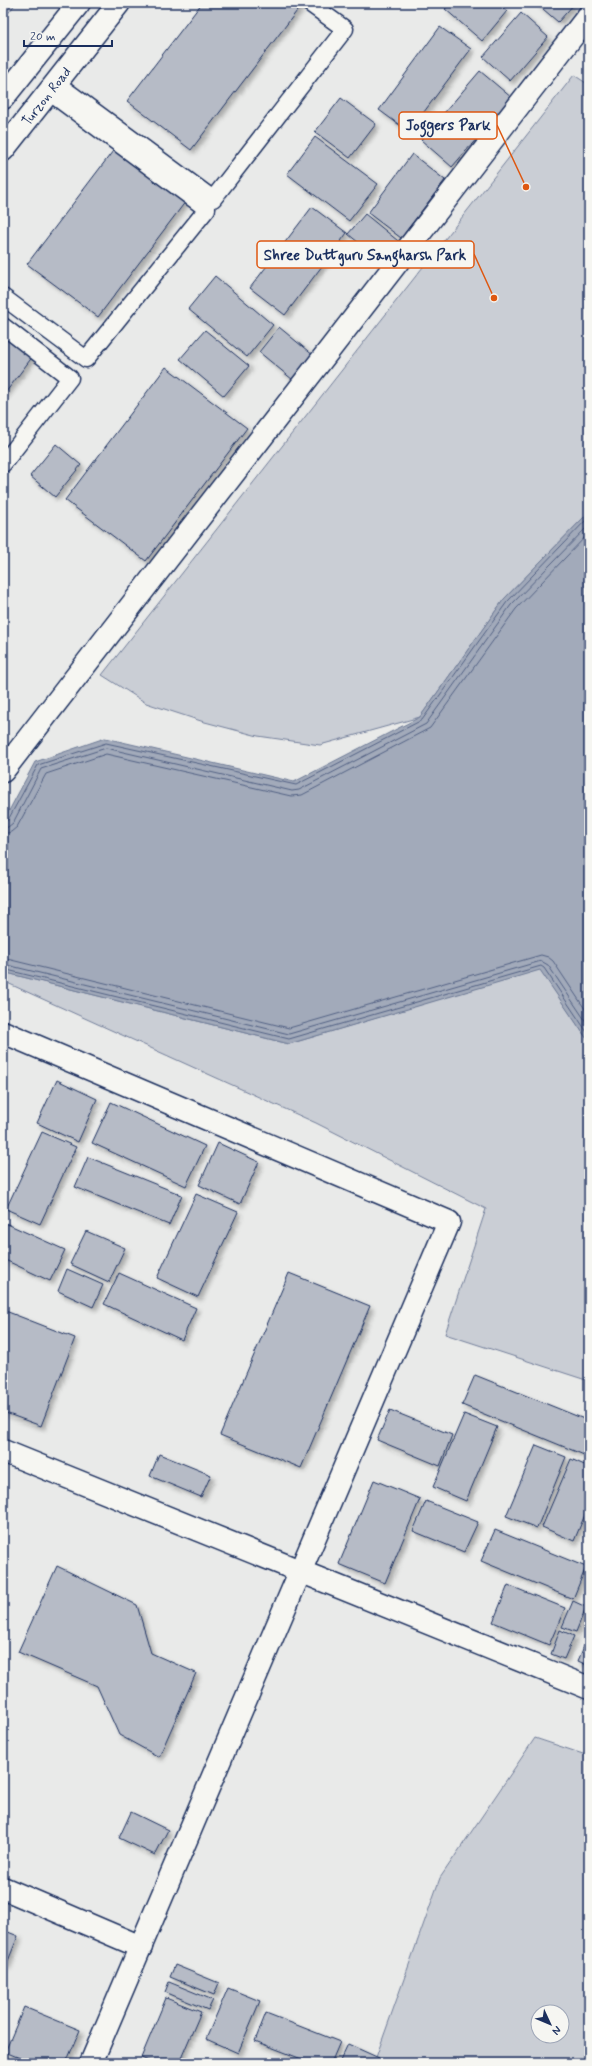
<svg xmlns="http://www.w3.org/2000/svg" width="592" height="2066" font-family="Mynerve,sans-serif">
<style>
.green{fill:#caced5;stroke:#727e9a;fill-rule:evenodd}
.water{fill:#a2aaba;stroke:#6c7995}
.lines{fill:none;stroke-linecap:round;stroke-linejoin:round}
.shore{stroke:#516083;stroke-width:1}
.building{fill:#b6bbc6;stroke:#1b2f5e;filter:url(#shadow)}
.service-casing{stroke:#1b2f5e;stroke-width:19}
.minor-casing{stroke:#1b2f5e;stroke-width:25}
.tertiary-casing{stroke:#1b2f5e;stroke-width:25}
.service{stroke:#f6f6f2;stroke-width:16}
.minor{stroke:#f6f6f2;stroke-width:22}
.tertiary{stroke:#f6f6f2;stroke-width:22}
.labels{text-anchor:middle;stroke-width:3.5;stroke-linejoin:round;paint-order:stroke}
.street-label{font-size:14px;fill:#1b2f5e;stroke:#f6f6f2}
.leader{fill:none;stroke:#de5710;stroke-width:1.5}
.callout-dot{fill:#de5710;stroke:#f6f6f2;stroke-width:1.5}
.callout{fill:#f6f6f2;stroke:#de5710;stroke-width:1.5}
.callout-label{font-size:15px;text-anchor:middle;font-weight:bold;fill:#1b2f5e}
</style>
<defs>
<filter id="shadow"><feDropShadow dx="3.5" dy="3.5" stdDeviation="2" flood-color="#0004"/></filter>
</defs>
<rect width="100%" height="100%" fill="#e9eae9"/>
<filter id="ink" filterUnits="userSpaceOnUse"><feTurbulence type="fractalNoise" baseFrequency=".025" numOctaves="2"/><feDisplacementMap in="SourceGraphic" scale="8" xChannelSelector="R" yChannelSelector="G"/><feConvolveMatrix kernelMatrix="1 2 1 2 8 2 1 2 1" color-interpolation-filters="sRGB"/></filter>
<g filter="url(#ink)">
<g class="green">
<path d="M3 3H16L3 20Z"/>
<path d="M574 75 589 85V512L504 599 420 717 320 745 258 736 201 721 146 703 102 675Z"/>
<path d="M540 969 589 1042V1381L445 1334 486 1209 316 1123 3 981V972L289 1044Z"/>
<path d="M535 1738 589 1756V2063H374L440 1878ZM538 2012H562V2036H538Z"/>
</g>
<path class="water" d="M589 512V1042L540 970 289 1044 3 972V822L35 762 105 738 294 782 420 717 504 599Z"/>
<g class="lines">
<g class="shore">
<path d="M3 822 8 820 38 765 106 743 296 785 422 720 507 602 589 517"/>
<path d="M3 828 8 827 13 823 41 769 106 748 292 791 299 790 426 724 511 605 589 525"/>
<path d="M3 834 11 832 17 827 46 774 106 754 291 796 302 795 430 728 516 609 589 533"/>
<path d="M3 958 289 1028 541 955 548 957 553 961 589 1015"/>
<path d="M3 964 289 1034 541 961 548 965 589 1026"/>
<path d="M3 969 289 1039 541 966 544 968 589 1035"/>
</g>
</g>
<g class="building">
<path d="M202 3H303L191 150 127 101Z"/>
<path d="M451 3H497L507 11 482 41 445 9Z"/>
<path d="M536 3H575L558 22Z"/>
<path d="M521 13 548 37 510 81 483 57Z"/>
<path d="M440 27 471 49 409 132 379 110Z"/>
<path d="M480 71 512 98 452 167 421 140Z"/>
<path d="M341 98 376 124 350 158 315 132Z"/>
<path d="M315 137 378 184 349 221 287 174Z"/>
<path d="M116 147 186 201 98 317 27 264Z"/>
<path d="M412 154 445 180 401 238 368 213Z"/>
<path d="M312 207 347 233 285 315 250 288Z"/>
<path d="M365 214 403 245 386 265 348 234Z"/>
<path d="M215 276 273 325 247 357 188 309Z"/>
<path d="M279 327 314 356 293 380 259 352Z"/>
<path d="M205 330 249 366 224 396 180 359Z"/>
<path d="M3 333 33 356 3 396Z"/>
<path d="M166 367 247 428 146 561 65 500Z"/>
<path d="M56 444 81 465 55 497 30 476Z"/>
<path d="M57 1080 97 1099 78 1142 37 1123Z"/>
<path d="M111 1102 205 1146 186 1186 92 1143Z"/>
<path d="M42 1132 76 1147 40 1224 6 1209Z"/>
<path d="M218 1143 259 1162 240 1204 199 1185Z"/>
<path d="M88 1157 182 1195 169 1225 75 1187Z"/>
<path d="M196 1194 238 1212 198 1297 157 1278Z"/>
<path d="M3 1222 65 1250 50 1281 3 1259Z"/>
<path d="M86 1231 125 1248 109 1282 70 1264Z"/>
<path d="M67 1269 103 1285 93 1307 58 1291Z"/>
<path d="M119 1273 196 1308 182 1340 104 1304Z"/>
<path d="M289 1273 370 1306 301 1468 220 1435Z"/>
<path d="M3 1310 75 1338 41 1426 3 1412Z"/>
<path d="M475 1375 589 1421V1457L462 1405Z"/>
<path d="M390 1410 452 1435 440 1466 377 1440Z"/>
<path d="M464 1414 497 1427 466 1501 433 1487Z"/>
<path d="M536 1445 566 1457 537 1528 506 1516Z"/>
<path d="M159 1454 211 1475 201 1497 150 1476Z"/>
<path d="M571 1459 589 1467V1505L574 1541 542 1527Z"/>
<path d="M374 1480 420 1499 385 1583 339 1564Z"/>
<path d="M426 1501 478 1522 464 1552 413 1531Z"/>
<path d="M495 1530 586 1567 573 1599 481 1561Z"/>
<path d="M57 1566 137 1605 151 1653 196 1673 159 1757 119 1735 97 1686 18 1652Z"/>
<path d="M508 1585 565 1608 549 1645 493 1622Z"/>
<path d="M589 1593V1603L586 1601Z"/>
<path d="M573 1601 586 1607 576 1632 562 1627Z"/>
<path d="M560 1630 574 1636 564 1659 551 1654Z"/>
<path d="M589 1634V1666L578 1661Z"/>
<path d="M131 1812 168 1830 155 1855 119 1838Z"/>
<path d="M3 1930 18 1936 6 1966 3 1965Z"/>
<path d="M175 1965 219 1983 214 1995 170 1977Z"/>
<path d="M169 1982 213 2000 208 2010 165 1992Z"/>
<path d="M228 1988 260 2001 238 2053 206 2039Z"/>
<path d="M166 1998 201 2012 179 2063H154L141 2058Z"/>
<path d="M24 2007 80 2030 66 2063H32L5 2052Z"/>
<path d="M266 2013 340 2042 331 2063H312L255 2041Z"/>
<path d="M348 2044 379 2058 377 2063H339Z"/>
<path d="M197 2059 207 2063H196Z"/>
</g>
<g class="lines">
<g class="service-casing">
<g id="service">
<path d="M56 83 213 199 345 29 309 3"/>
<path d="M3 297 86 359 207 209 49 92"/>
<path d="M3 326 70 378 3 464"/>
</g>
</g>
<g class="minor-casing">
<g id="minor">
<path d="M3 771 589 15"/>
<path d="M3 1032 449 1222 91 2063"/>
<path d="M3 1451 589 1688"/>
<path d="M3 1888 141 1947"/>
</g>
</g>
<g class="tertiary-casing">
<g id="tertiary">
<path d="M3 98 79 3"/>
<path d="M3 150 119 3"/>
</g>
</g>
<use href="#service" class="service"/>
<use href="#minor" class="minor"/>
<use href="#tertiary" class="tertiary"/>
</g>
</g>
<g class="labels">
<g class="street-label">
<text transform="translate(46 96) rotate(-52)" y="5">Turzon Road</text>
</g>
</g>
<path class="leader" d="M526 187L497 125M494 298L474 254"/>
<g class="callout-dot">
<circle cx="526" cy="187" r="4"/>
<circle cx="494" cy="298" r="4"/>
</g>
<g class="callout">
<rect x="399" y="112" width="98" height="27" rx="4"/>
<rect x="257" y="241" width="217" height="27" rx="4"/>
</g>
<g class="callout-label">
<text x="448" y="130">Joggers Park</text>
<text x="365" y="260">Shree Duttguru Sangharsh Park</text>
</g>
<rect width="592" height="2066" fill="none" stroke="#f6f6f2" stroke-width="16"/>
<rect x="8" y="8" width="576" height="2050" fill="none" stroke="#1b2f5e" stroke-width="1.5" filter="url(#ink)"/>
<g transform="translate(550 2024) rotate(134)"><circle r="19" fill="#f6f6f2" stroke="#9ea6b7"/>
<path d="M0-3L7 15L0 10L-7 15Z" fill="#1b2f5e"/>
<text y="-6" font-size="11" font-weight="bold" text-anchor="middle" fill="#1b2f5e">N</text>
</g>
<path d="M24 40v6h88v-6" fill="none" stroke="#1b2f5e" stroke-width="2"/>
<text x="30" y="40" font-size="12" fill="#1b2f5e" stroke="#f6f6f2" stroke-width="3" paint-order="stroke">20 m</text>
</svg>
